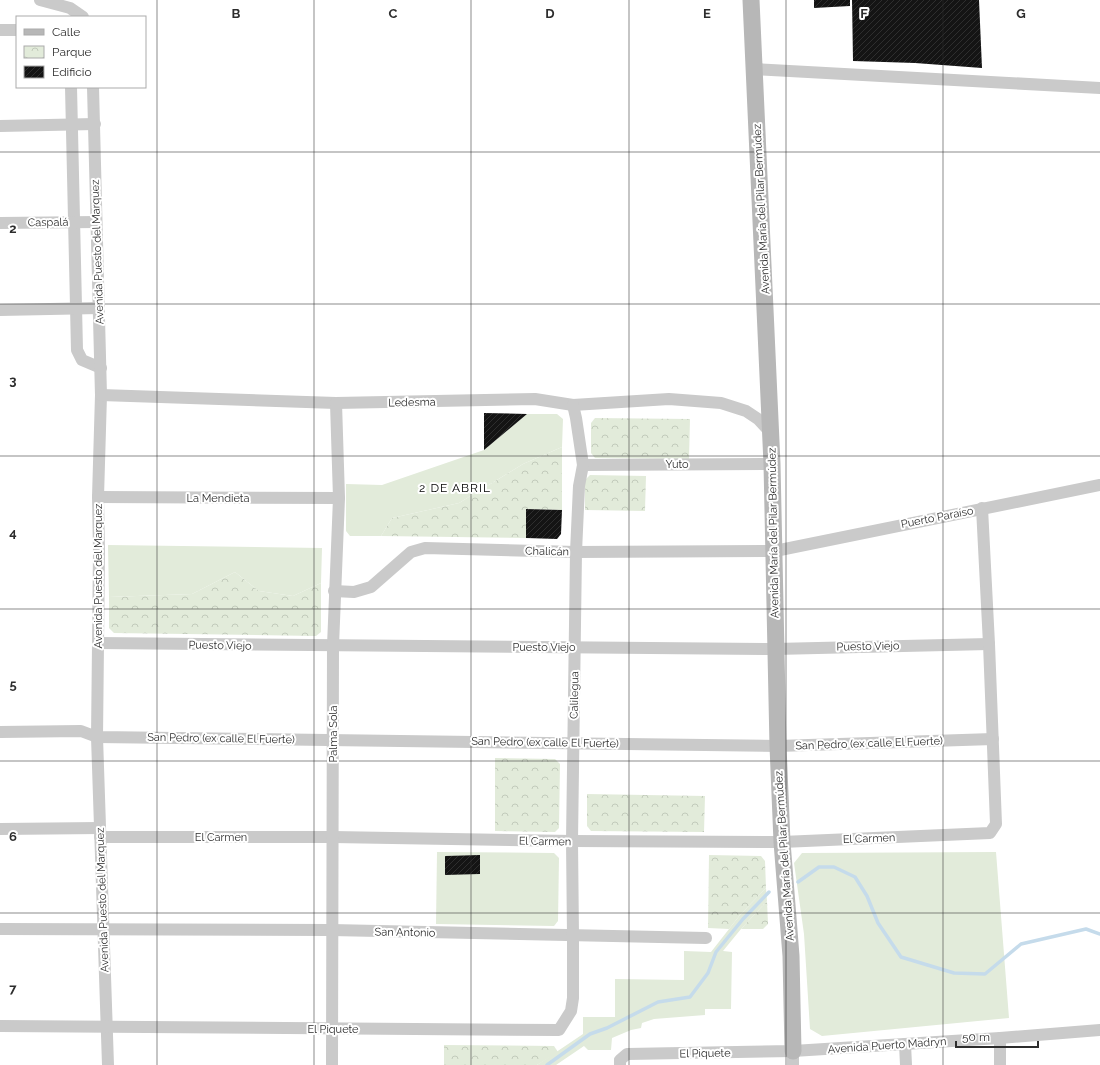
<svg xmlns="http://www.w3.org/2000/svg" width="1100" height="1065" font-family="Raleway,sans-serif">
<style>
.green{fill:#e2ebda}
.park{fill:url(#park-crowns)}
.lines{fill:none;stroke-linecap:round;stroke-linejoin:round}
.stream{stroke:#c5dbeb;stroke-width:3.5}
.building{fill:url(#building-hatch)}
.street{stroke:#cacaca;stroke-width:12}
.secondary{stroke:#b7b7b7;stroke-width:17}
.grid{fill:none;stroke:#2d2d2d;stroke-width:1;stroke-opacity:0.55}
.labels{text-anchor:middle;stroke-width:4;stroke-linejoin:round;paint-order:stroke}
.street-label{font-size:11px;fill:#2d2d2d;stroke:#fff}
.neighbourhood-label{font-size:12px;letter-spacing:1px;fill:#000;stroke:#fff}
.grid-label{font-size:13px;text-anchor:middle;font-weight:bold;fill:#2d2d2d;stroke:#fff;stroke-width:4;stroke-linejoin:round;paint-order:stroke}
</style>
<defs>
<pattern id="park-crowns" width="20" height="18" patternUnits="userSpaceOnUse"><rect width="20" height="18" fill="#e2ebda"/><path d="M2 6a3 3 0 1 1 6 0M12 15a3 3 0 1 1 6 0" fill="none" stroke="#c2cabb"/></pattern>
<pattern id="building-hatch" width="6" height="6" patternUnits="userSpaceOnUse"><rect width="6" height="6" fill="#141414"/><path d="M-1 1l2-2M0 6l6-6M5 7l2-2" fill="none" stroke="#2e2e2e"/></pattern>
</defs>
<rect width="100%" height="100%" fill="#fff"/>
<g class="green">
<path d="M527 414H557L563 419 562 447 523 464 459 503 392 518 381 536H350L346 531V484L382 485 484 450Z"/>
<path d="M108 545 322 548 321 583 293 596 259 591 235 572 192 594 109 597Z"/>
<path d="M437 852 554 853 559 858 558 921 554 926 436 924Z"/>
<path d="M996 852 1009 1018 822 1036 810 1029 804 934 794 863 802 853Z"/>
<path d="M766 888 767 901 741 929 723 951 732 952 731 1009H705V1015L654 1019 642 1023 641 1028 631 1030 612 1038 611 1050H588L584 1046 556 1065H537L583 1034V1017H615V979L684 980V951L711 952 740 915Z"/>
</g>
<g class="park">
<path d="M595 418 690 419 689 459 595 458 591 453V423Z"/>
<path d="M562 447V510L526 509V538L381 536 392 518 459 503 523 464Z"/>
<path d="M590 475 646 476 645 511 585 510V480Z"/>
<path d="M235 572 259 591 293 596 321 583V632L316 636 114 633 109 628V597L192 594Z"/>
<path d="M495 758 555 759 560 764 559 828 555 832 495 831Z"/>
<path d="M587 794 705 796 704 832 591 831 587 826Z"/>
<path d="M709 855 761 856 765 861 766 888 740 915 729 929 708 928Z"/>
<path d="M767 901 768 924 763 929H741Z"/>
<path d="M444 1045 554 1046 558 1052 537 1065H444Z"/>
</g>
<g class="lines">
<g class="stream">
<path d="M798 882 819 867H834L855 877 867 896 878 923 901 957 954 973 985 974 1021 944 1086 929 1100 934"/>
<path d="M547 1065 590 1034 607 1028 658 1002 690 997 708 973 716 952 743 919 769 892"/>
</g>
</g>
<g class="building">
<path d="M814 0H850V6L814 8Z"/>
<path d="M852 0H979L982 68 915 63 853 61Z"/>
<path d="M484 413 527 414 484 450Z"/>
<path d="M526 509 562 510 561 534 557 539 526 538Z"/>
<path d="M480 855V874L445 875V856Z"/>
</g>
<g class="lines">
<g class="street">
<path d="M40 0 70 8 83 17"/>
<path d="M0 30H17"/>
<path d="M755 69 1100 88"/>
<path d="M71 87 77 350 82 360 101 368"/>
<path d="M93 87 101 395 98 497 99 551 97 737 108 1065"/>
<path d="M0 126 95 124"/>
<path d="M0 223 96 222"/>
<path d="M0 310 99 308"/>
<path d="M101 395 336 403 535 399 573 405 669 399 721 403 746 411 758 419 770 432"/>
<path d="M583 465 772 464"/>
<path d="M98 497 339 498"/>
<path d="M334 591 354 592 371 587 411 552 425 548 576 552 775 551 1100 485"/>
<path d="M98 643 775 649 989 644"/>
<path d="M0 732 81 731 97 737 778 746 993 739"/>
<path d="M0 829 100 828"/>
<path d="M100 837H333L572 841 782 842 990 833 996 824 989 644 982 508"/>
<path d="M0 929 331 930 706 938"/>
<path d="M0 1026 559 1030 571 1011 573 998V936L572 841 576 552 579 486 583 465 576 418 573 405"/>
<path d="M1000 1038V1065"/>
<path d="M905 1044 906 1065"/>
<path d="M793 1051V1065"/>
<path d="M332 1065 333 646 339 498 336 403"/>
<path d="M620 1065V1060L627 1054 793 1051 1000 1038 1100 1030"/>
</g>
<path class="secondary" d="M751 0 772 464 778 746 782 842 791 956 793 1051"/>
</g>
<path class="grid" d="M157 0V1065M314 0V1065M471 0V1065M629 0V1065M786 0V1065M943 0V1065M0 152H1100M0 304H1100M0 456H1100M0 609H1100M0 761H1100M0 913H1100"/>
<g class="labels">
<g class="street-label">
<text transform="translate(761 209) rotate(-93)" y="4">Avenida María del Pilar Bermúdez</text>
<text transform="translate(48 222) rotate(-1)" y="4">Caspalá</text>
<text transform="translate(97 252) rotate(-92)" y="4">Avenida Puesto del Marquez</text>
<text transform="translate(412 402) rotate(-1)" y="4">Ledesma</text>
<text x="677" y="468">Yuto</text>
<text x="218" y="502">La Mendieta</text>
<text transform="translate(937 517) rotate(-11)" y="4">Puerto Paraíso</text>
<text transform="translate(773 533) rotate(-91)" y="4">Avenida María del Pilar Bermúdez</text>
<text transform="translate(547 551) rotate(1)" y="4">Chalicán</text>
<text transform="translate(98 576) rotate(-90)" y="4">Avenida Puesto del Marquez</text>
<text transform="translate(220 645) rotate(1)" y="4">Puesto Viejo</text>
<text transform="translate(868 646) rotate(-1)" y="4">Puesto Viejo</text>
<text x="544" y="651">Puesto Viejo</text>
<text transform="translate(574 695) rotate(-89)" y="4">Calilegua</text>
<text transform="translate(333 734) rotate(-90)" y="4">Palma Sola</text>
<text transform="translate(221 738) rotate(1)" y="4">San Pedro (ex calle El Fuerte)</text>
<text transform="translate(545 742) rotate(1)" y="4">San Pedro (ex calle El Fuerte)</text>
<text transform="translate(869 743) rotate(-2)" y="4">San Pedro (ex calle El Fuerte)</text>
<text x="221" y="841">El Carmen</text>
<text transform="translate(869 838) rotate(-2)" y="4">El Carmen</text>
<text transform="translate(545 841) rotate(1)" y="4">El Carmen</text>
<text transform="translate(784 856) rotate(-94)" y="4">Avenida María del Pilar Bermúdez</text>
<text transform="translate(102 900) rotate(-92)" y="4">Avenida Puesto del Marquez</text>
<text transform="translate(405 932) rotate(1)" y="4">San Antonio</text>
<text x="333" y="1033">El Piquete</text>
<text transform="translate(887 1045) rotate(-4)" y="4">Avenida Puerto Madryn</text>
<text transform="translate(705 1053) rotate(-1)" y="4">El Piquete</text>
</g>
<g class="neighbourhood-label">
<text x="455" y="492">2 DE ABRIL</text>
</g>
</g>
<g class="grid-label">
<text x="236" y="18">B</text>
<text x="393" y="18">C</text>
<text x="550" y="18">D</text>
<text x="707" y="18">E</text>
<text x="864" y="18">F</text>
<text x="1021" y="18">G</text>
<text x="13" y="233">2</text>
<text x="13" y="385">3</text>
<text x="13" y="537">4</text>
<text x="13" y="689">5</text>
<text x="13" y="841">6</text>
<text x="13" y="993">7</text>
</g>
<rect x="16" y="16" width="130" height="72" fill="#ffffff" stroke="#ababab"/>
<rect x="24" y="29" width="20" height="6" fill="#b7b7b7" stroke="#ababab"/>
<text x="52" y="36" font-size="12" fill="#2d2d2d">Calle</text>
<rect x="24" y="46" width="20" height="12" fill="url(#park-crowns)" stroke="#ababab"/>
<text x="52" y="56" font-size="12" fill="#2d2d2d">Parque</text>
<rect x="24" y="66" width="20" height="12" fill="url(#building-hatch)" stroke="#ababab"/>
<text x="52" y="76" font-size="12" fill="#2d2d2d">Edificio</text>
<path d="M956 1041v6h82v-6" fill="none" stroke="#2d2d2d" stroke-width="2"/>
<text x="962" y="1041" font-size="12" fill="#2d2d2d" stroke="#ffffff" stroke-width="3" paint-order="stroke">50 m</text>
</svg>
